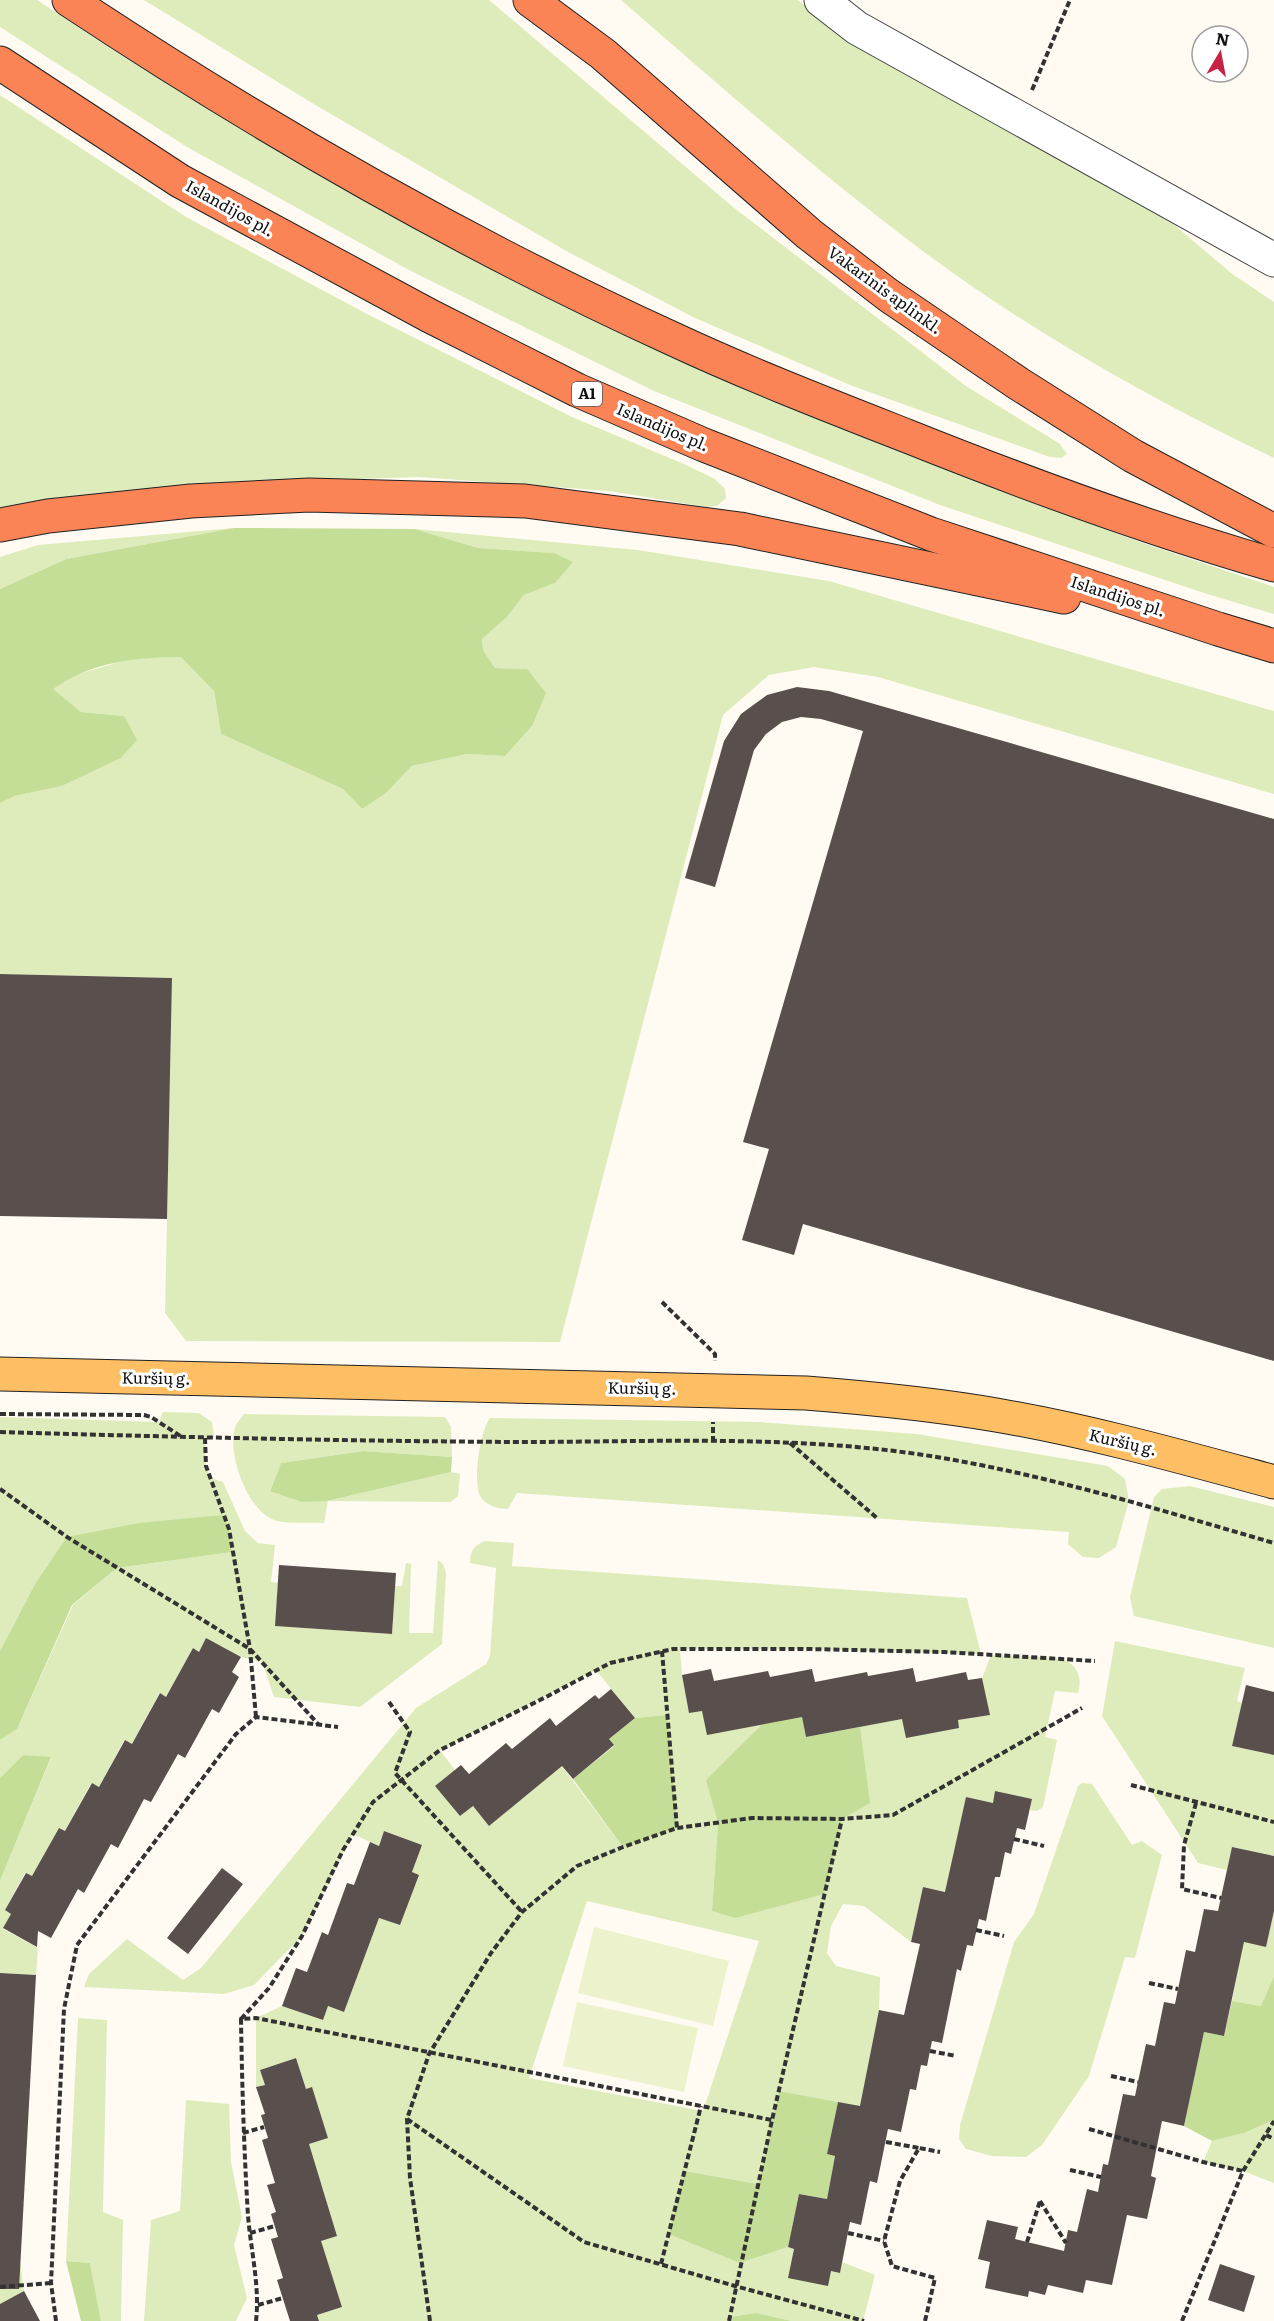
<svg xmlns="http://www.w3.org/2000/svg" width="1274" height="2321" font-family="Literata,serif">
<style>
.green{fill:#ddecba;fill-rule:evenodd}
.forest{fill:#c4de98}
.pitch{fill:#ecf3cc}
.building{fill:#594f4c}
.lines{fill:none;stroke-linecap:round;stroke-linejoin:round}
.minor-casing{stroke:#434343;stroke-width:35}
.major-casing{stroke:#212121;stroke-width:35}
.highway-casing{stroke:#212121;stroke-width:35}
.path{stroke:#323232;stroke-width:4;stroke-dasharray:6 3;stroke-linecap:butt}
.minor{stroke:#fff;stroke-width:33}
.major{stroke:#febe64;stroke-width:33}
.highway{stroke:#fa8456;stroke-width:33}
.labels{text-anchor:middle;stroke-width:6;stroke-linejoin:round;paint-order:stroke}
.shield{fill:#fff;stroke:#585858;stroke-width:1.5}
.shield-label{font-size:15px;font-weight:bold;fill:#101010}
.street-label{font-size:16px;fill:#101010;stroke:#fff}
</style>
<rect width="100%" height="100%" fill="#fffbf3"/>
<g class="green">
<path d="M0 0H37L111 49 325 178 476 260 647 343 864 437 1134 540 1274 587V614L1204 593 940 505 654 391 409 270 187 147 0 27Z"/>
<path d="M144 0H489L733 207 966 386 1060 444 1067 454 1061 458 1050 457 850 385 695 318 568 252 312 103Z"/>
<path d="M621 0H797L903 67 1165 217 1231 273 1274 302V458C1150 399 1030 331 920 249 816 171 719 85 621 0Z"/>
<path d="M0 95 186 217 367 314 572 417 684 464 715 479 725 489 726 498 717 506 706 507 609 491 419 477 263 482 0 509Z"/>
<path d="M234 528 66 559 0 589V557L38 545Z"/>
<path d="M415 529 638 550 829 581 1274 711V794L878 677 814 667 769 675 723 715 560 1342 186 1341 165 1313 172 978 0 974V803L15 796 62 786 121 758 124 716 81 712 52 689 75 675 133 658 181 656 214 691 221 734 343 789 362 809 385 794 412 766 467 754 505 756 532 726 527 669 495 668 483 650 482 639 507 617 524 595 555 583 554 553 478 548Z"/>
<path d="M163 1412 199 1413 212 1422 214 1438H205L206 1466 210 1478 223 1482 245 1531 258 1543 275 1545 271 1582 278 1583 275 1626 392 1634 395 1586H402L406 1563 411 1564 409 1633H433L438 1560 443 1564 446 1573 442 1644 360 1707 274 1697 262 1662 241 1657 206 1639 199 1652 193 1648 166 1697 159 1693 132 1744 124 1740 99 1787 91 1783 65 1831 59 1828 32 1876 25 1873 5 1910 11 1914 3 1929 38 1948 36 1975 0 1973V1881L51 1758 23 1755 0 1778V1740L17 1729 73 1605 117 1568 232 1552 228 1529 35 1584 0 1651V1417L159 1422Z"/>
<path d="M244 1414 445 1417 451 1427 452 1457 363 1451 281 1463 270 1490 327 1501 451 1472 460 1474 458 1496 450 1502 328 1501 324 1523C309 1522 291 1524 277 1521 248 1514 225 1451 236 1425 238 1421 242 1417 244 1414Z"/>
<path d="M490 1418 760 1422 917 1434 1108 1466 1125 1479 1129 1501 1116 1547 1099 1558 1083 1557 1068 1544 1069 1532 517 1493 508 1509C499 1509 488 1506 482 1499 471 1487 480 1430 490 1418Z"/>
<path d="M1190 1486 1274 1507V1648L1134 1616 1130 1597 1154 1497 1162 1489Z"/>
<path d="M485 1541 514 1543 512 1566 967 1598 981 1654 809 1649H680L682 1675 689 1712 702 1711 761 1724 707 1781 718 1823 712 1911 824 1894 860 1727 859 1720 901 1712 958 1720 989 1715 982 1678 991 1655C1004 1656 1059 1656 1067 1661 1079 1668 1082 1680 1078 1693L1055 1691 1045 1737 1057 1740 1043 1807 1037 1811 1030 1810 1032 1799 993 1803 966 1797 952 1893 923 1887 911 1942 864 1906 843 1904 831 1926 827 1953 836 1966 880 1977 879 2010 867 2108 779 2091 758 2184 685 2171 740 2263 788 2247 794 2249 788 2278 831 2271 840 2273 842 2262 875 2275 863 2321H792L756 2313 730 2317 729 2321H319L317 2315 342 2307 329 2267 315 2243 337 2236 322 2186 303 2146 328 2138 312 2088 306 2089 296 2058 260 2070 265 2085 256 2087V2018L282 2006 323 2020 328 2006 344 2012 379 1918 400 1925 418 1875 412 1872 422 1845 384 1831 379 1846 353 1834 302 1936 254 1985 224 1994 84 1987 89 1974 127 1939 183 1980 201 1968 416 1708 486 1664 490 1656 496 1568 470 1563C471 1550 473 1546 485 1541ZM596 1670 635 1718 667 1715 623 1847 557 1760 529 1793 489 1826 473 1806 460 1816 436 1786 455 1770 440 1750ZM587 1901 759 1941 703 2111 529 2078Z"/>
<path d="M1115 1641 1245 1668 1237 1701 1242 1703 1232 1746 1274 1755V1856L1232 1847 1227 1870 1198 1863 1102 1716Z"/>
<path d="M1082 1783 1092 1784 1132 1845 1142 1841 1162 1855 1135 1958 1125 1957 1089 2076 1042 2145 1026 2157 992 2156 966 2149 959 2139 960 2125 1014 1942 1034 1914 1078 1786Z"/>
<path d="M1274 1911V1976L1261 2006 1232 2001 1244 1942 1266 1947Z"/>
<path d="M78 2018 107 2020 103 2212 123 2220 121 2321H101L90 2263 66 2261Z"/>
<path d="M186 2100 229 2104 231 2162 242 2217 234 2245 247 2298 236 2321H144L151 2220 180 2211Z"/>
<path d="M1274 2120V2183L1243 2171 1203 2162 1212 2141 1244 2133Z"/>
<path d="M0 2261 20 2262 24 2291 0 2304Z"/>
</g>
<g class="forest">
<path d="M234 528 415 529 478 548 554 553 573 562 555 583 524 595 507 617 482 639 483 650 495 668 527 669 546 693 532 726 505 756 467 754 412 766 385 794 362 809 343 789 221 734 214 691 181 657C135 657 92 662 53 689L81 712 124 716 137 740 121 758 62 786 15 796 0 803V589L66 559Z"/>
<path d="M363 1451 452 1457 451 1472 327 1501 302 1502 270 1491 281 1463Z"/>
<path d="M223 1515 229 1529 232 1552 117 1568 72 1605 17 1729 0 1740V1651L35 1584 67 1537 139 1523Z"/>
<path d="M801 1711 806 1737 860 1727 870 1803 842 1819 824 1894 735 1918 712 1911 718 1823 706 1780 761 1725Z"/>
<path d="M667 1715 677 1828 623 1847 573 1779 614 1746 609 1739 635 1718Z"/>
<path d="M23 1755 51 1757 0 1881V1778Z"/>
<path d="M1274 1976V2120L1244 2133 1212 2141 1184 2126 1204 2032 1224 2036 1232 2001 1261 2006Z"/>
<path d="M779 2091 838 2102 827 2154 835 2156 827 2199 799 2194 788 2247 740 2263 669 2234 685 2171 758 2184Z"/>
<path d="M66 2261 90 2263 101 2321H81Z"/>
<path d="M756 2313 792 2321H729L730 2317Z"/>
</g>
<g class="pitch">
<path d="M594 1927 729 1961 713 2026 578 1993Z"/>
<path d="M577 2002 698 2028 684 2092 563 2066Z"/>
</g>
<g class="building">
<path d="M797 687 829 691 1274 819V1361L803 1224 794 1255 742 1240 769 1149 743 1142 863 731 821 719 801 717 782 722 766 734 754 750 715 887 685 878 724 741 741 714 767 695Z"/>
<path d="M0 974 172 978 167 1219 0 1216Z"/>
<path d="M279 1565 396 1573 392 1634 275 1626Z"/>
<path d="M206 1638 241 1657 232 1672 239 1677 219 1713 212 1709 185 1758 178 1754 151 1802 144 1799 118 1848 111 1844 84 1893 78 1889 51 1938 38 1931 37 1947 3 1928 11 1914 5 1910 26 1873 32 1876 59 1828 65 1831 92 1783 99 1787 125 1740 132 1744 160 1693 166 1697 193 1648 199 1652Z"/>
<path d="M913 1668 916 1682 966 1672 968 1680 982 1678 990 1715 958 1720 959 1728 906 1738 902 1719 806 1737 802 1717 707 1735 702 1711 689 1713 682 1675 711 1669 714 1681 768 1671 770 1677 812 1669 815 1682 867 1672 868 1676Z"/>
<path d="M1246 1685 1274 1692V1755L1232 1746Z"/>
<path d="M611 1689 635 1718 609 1739 614 1745 573 1779 562 1766 489 1826 473 1806 460 1816 435 1786 461 1765 469 1774 506 1743 512 1749 550 1718 556 1726 595 1695 599 1699Z"/>
<path d="M995 1791 1032 1799 1025 1830 1017 1828 1011 1854 1005 1852 1000 1877H995L986 1921 979 1919 973 1946 967 1945 961 1971 957 1969 942 2043 932 2041 927 2066 921 2065 916 2090 910 2089 901 2132 888 2129 877 2183 870 2181 861 2225 850 2222 840 2273 831 2271 828 2286 788 2278 794 2249 788 2247 799 2194 827 2199 835 2156 827 2154 838 2102 860 2106 879 2010 904 2015 920 1944 911 1942 923 1887 945 1892 966 1797 993 1803Z"/>
<path d="M384 1831 422 1845 412 1872 419 1875 400 1925 379 1918 344 2012 328 2006 323 2020 282 2006 296 1968 307 1972 322 1932 328 1935 347 1883 354 1885 370 1842 379 1846Z"/>
<path d="M1232 1847 1274 1856V1911L1266 1947 1244 1942 1224 2036 1204 2032 1184 2126 1162 2121 1151 2176 1156 2178 1147 2219 1127 2215 1112 2285 1086 2280 1083 2293 1048 2285 1045 2295 1029 2291 1028 2297 985 2288 990 2262 978 2259 987 2220 1018 2227 1015 2239 1064 2251 1068 2230 1077 2232 1087 2189 1098 2192 1103 2164 1108 2165 1123 2094 1135 2096 1146 2044 1155 2046 1164 2002 1175 2004 1186 1950 1195 1952 1204 1909 1218 1911Z"/>
<path d="M222 1868 243 1884 188 1954 167 1938Z"/>
<path d="M0 1973 36 1975 19 2289H0Z"/>
<path d="M296 2058 306 2089 312 2087 328 2138 309 2144 337 2236 321 2241 342 2307 317 2315 319 2321H290L277 2280 283 2278 271 2239 278 2237 271 2214 276 2212 267 2185 275 2183 262 2140 268 2138 261 2115 265 2114 256 2087 265 2085 260 2070Z"/>
<path d="M1220 2264 1255 2276 1244 2312 1208 2300Z"/>
<path d="M24 2291 40 2321H0V2304Z"/>
</g>
<g class="lines">
<g class="minor-casing">
<path id="minor" d="M821 0 857 28 1274 260"/>
</g>
<g class="major-casing">
<path id="major" d="M0 1374 806 1393C869 1398 933 1404 996 1415 1090 1431 1182 1457 1274 1482"/>
</g>
<g class="highway-casing">
<g id="highway">
<path d="M69 0C259 126 463 243 671 338 748 374 828 405 907 436 1027 484 1149 529 1274 565"/>
<path d="M530 0 603 54 809 234 888 295 1019 384 1133 456 1274 531"/>
<path d="M0 63 180 181 430 316 577 390 704 445 931 534 1218 629 1274 646"/>
<path d="M0 525 48 516 191 501 309 495 525 501 740 529 1064 597"/>
</g>
</g>
<g class="path">
<path d="M1032 90 1070 0"/>
<path d="M662 1302 715 1354V1361"/>
<path d="M0 1414 144 1415 151 1417 182 1437"/>
<path d="M0 1432C172 1437 345 1441 517 1442 650 1442 785 1435 917 1454 1039 1472 1156 1509 1274 1543"/>
<path d="M205 1438 206 1466 229 1529 250 1649 256 1717"/>
<path d="M713 1442V1422"/>
<path d="M790 1443 877 1518"/>
<path d="M0 1489 67 1537 250 1649 318 1724"/>
<path d="M662 1651 677 1828"/>
<path d="M389 1702 410 1732 395 1773 522 1912"/>
<path d="M1131 1785 1274 1822"/>
<path d="M1196 1803 1184 1845 1182 1889 1221 1898"/>
<path d="M1014 1839 1044 1846"/>
<path d="M976 1930 1004 1936"/>
<path d="M1149 1983 1178 1989"/>
<path d="M241 2019 269 1988 302 1936 343 1850 373 1802 440 1750 548 1696 610 1663 673 1649H809L944 1652 1095 1661"/>
<path d="M930 2051 956 2056"/>
<path d="M1111 2076 1138 2082"/>
<path d="M407 2119 584 2242 735 2286 864 2321"/>
<path d="M1089 2129 1203 2162 1243 2171"/>
<path d="M243 2133 264 2127"/>
<path d="M1266 2135 1274 2139"/>
<path d="M886 2142 919 2148"/>
<path d="M1070 2170 1101 2177"/>
<path d="M1040 2201 1066 2243"/>
<path d="M250 2233 275 2226"/>
<path d="M848 2233 884 2241"/>
<path d="M1027 2242 1040 2201"/>
<path d="M661 2264 701 2106"/>
<path d="M0 2287 51 2283"/>
<path d="M258 2305 283 2298"/>
<path d="M56 2321 51 2283 64 2009 77 1945 236 1734 256 1717 338 1727"/>
<path d="M256 2321C260 2287 251 2251 248 2216 244 2150 242 2085 241 2019L256 2018 772 2120"/>
<path d="M430 2321 410 2178 407 2119 429 2054 491 1953 522 1912 577 1866 623 1847 677 1828 752 1818 842 1819 893 1815 1082 1708"/>
<path d="M729 2321 772 2120 842 1819"/>
<path d="M925 2321 935 2278 892 2266 884 2241 900 2181 919 2148 940 2152"/>
<path d="M1182 2321 1243 2171 1274 2121"/>
</g>
<use href="#minor" class="minor"/>
<use href="#major" class="major"/>
<use href="#highway" class="highway"/>
</g>
<g class="labels">
<rect class="shield" x="572" y="382" width="30" height="24" rx="4.5"/>
<g class="shield-label">
<text x="587" y="399">A1</text>
</g>
<g class="street-label">
<text transform="translate(230 208) rotate(29)" y="6">Islandijos pl.</text>
<text transform="translate(885 290) rotate(36)" y="6">Vakarinis aplinkl.</text>
<text transform="translate(663 427) rotate(23)" y="6">Islandijos pl.</text>
<text transform="translate(1118 596) rotate(18)" y="6">Islandijos pl.</text>
<text transform="translate(156 1378) rotate(1)" y="6">Kuršių g.</text>
<text transform="translate(642 1388) rotate(1)" y="6">Kuršių g.</text>
<text transform="translate(1123 1442) rotate(13)" y="6">Kuršių g.</text>
</g>
</g>
<g transform="translate(1220 54) rotate(10)"><circle r="28" fill="#ffffff" stroke="#9f9f9f" stroke-width="1.5"/>
<path d="M0-4.5L10 22L0 15L-10 22Z" fill="#c82146"/>
<text y="-9" font-size="16" font-weight="bold" text-anchor="middle" fill="#101010">N</text>
</g>
</svg>
